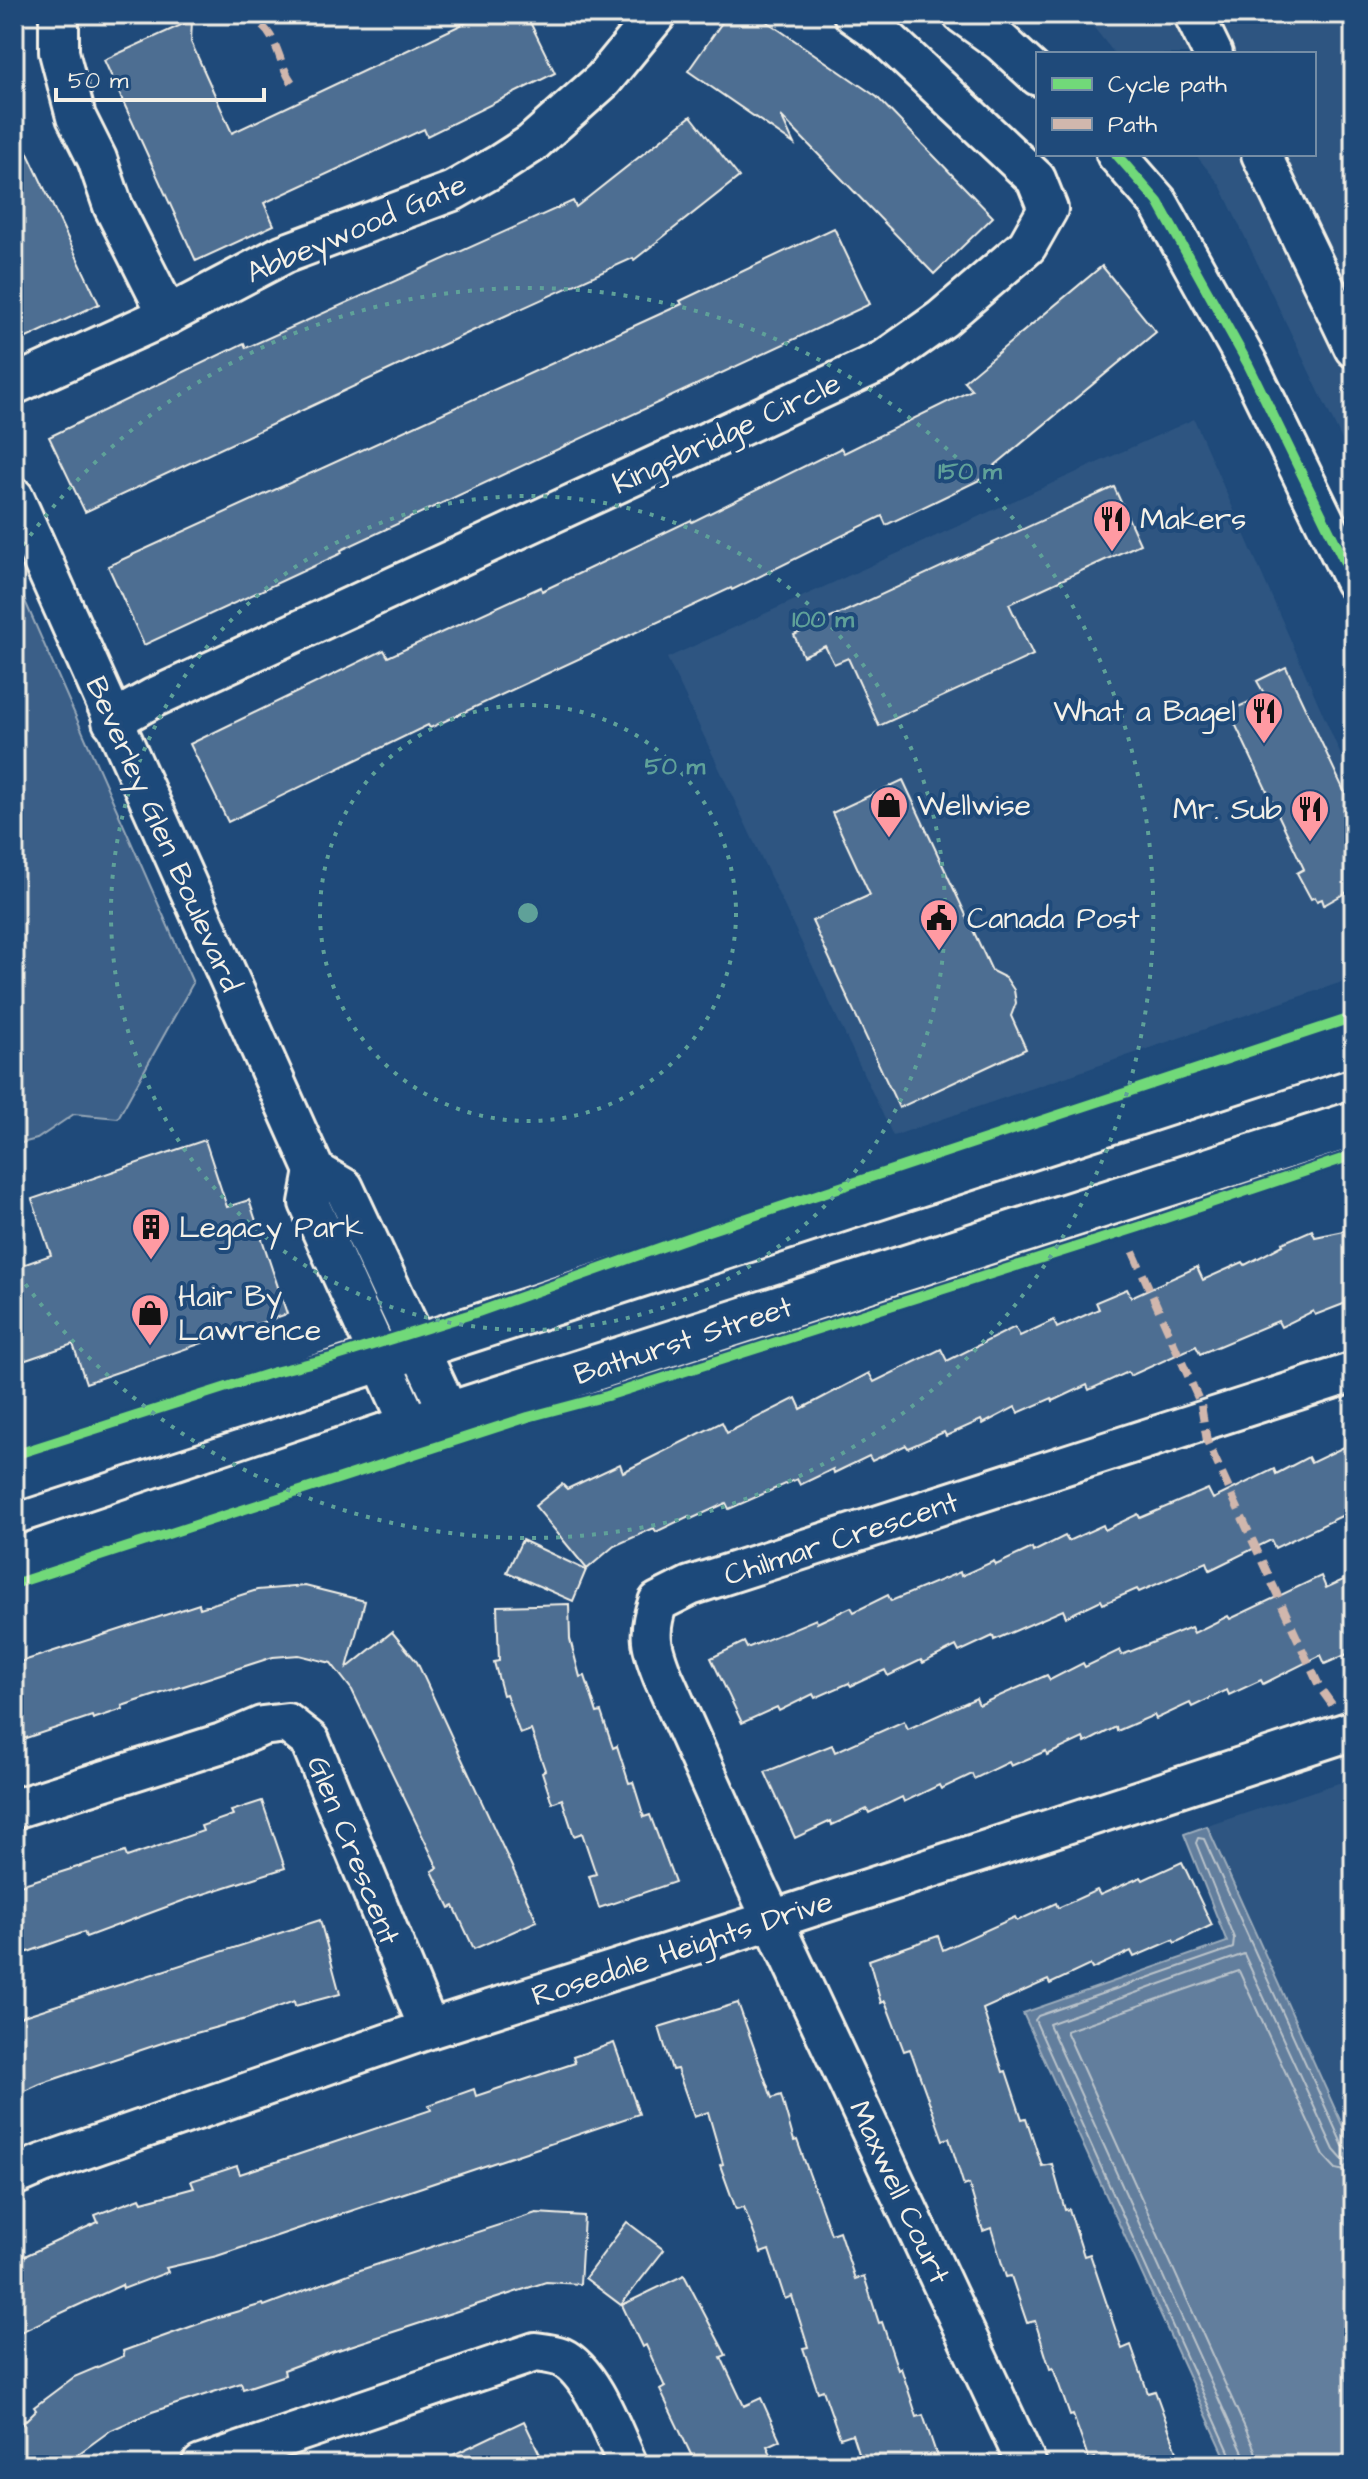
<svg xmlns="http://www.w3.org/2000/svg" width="1368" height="2479" font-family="'Architects Daughter',sans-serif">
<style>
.built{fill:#2d5581}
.green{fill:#3a5f88;stroke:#97a8b8;stroke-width:2}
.water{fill:#627e9d;stroke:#9cacbb;stroke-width:2}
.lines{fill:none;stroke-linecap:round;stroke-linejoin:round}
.shore{stroke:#bac3ca;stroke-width:2}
.building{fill:#4d6e92;stroke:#f4f1e8;stroke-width:2}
.minor-casing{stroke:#f4f1e8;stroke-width:44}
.major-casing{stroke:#f4f1e8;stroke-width:50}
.minor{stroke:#1f4a7a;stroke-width:38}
.major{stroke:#1f4a7a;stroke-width:44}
.quiet{stroke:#d1b7ad;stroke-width:8;stroke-dasharray:16 8;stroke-linecap:butt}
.cycleway-casing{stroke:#1f4a7a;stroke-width:15}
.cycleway{stroke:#71d979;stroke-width:10}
.ring{fill:none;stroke:#5fa199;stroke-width:4;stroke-dasharray:4 8}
.labels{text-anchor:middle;stroke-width:8;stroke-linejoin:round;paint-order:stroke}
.street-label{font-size:30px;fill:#f4f1e8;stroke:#1f4a7a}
.poi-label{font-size:30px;fill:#f4f1e8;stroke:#1f4a7a;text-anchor:start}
.centre{fill:#5fa199;stroke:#1f4a7a;stroke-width:4}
.ring-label{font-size:24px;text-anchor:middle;font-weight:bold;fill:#5fa199;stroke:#1f4a7a;stroke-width:8;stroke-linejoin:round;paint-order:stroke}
</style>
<rect width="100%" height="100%" fill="#1f4a7a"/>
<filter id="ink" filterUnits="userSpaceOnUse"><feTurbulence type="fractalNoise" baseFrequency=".0125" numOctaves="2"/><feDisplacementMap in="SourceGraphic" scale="16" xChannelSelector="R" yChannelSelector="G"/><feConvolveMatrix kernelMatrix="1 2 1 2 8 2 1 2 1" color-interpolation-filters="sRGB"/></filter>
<g filter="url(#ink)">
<g class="built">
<path d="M1096 14H1354V465L1220 185 1195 154H1314V54H1115L1087 19Z"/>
<path d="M1194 419 1354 785V978L893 1136 667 658Z"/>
<path d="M1354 1778V2151L1207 1826Z"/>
</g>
<path class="green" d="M14 576 193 983 118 1118 74 1114 37 1139 14 1145Z"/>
<path class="water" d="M1207 1826 1354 2151V2465H1229L1023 2013 1227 1942 1184 1834Z"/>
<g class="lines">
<g class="shore">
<path d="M1235 2465 1035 2020 1038 2016 1233 1948 1234 1938 1196 1843 1198 1838 1204 1839 1343 2146 1348 2150 1354 2151"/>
<path d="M1246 2465 1244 2455 1049 2024 1244 1954 1334 2150 1342 2159 1354 2161"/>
<path d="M1258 2465 1255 2450 1066 2031 1239 1971 1324 2156 1336 2169 1354 2173"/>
</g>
</g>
<g class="building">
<path d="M484 14H526L555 73 427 136 424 129 264 203 274 225 196 261 104 60 192 20 191 42 232 133Z"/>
<path d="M728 14H756L877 97 993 217 934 274 781 116 794 144 688 71Z"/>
<path d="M691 116 739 177 634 260 633 258 483 326 85 512 49 437 244 343 246 348 573 201 576 207Z"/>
<path d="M14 124 99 304 14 344Z"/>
<path d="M834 228 870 304 341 550 342 553 144 645 108 566 682 304 680 301Z"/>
<path d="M1102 266 1156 332 993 467 996 472 886 525 882 516 732 590 731 588 430 728 428 725 228 822 190 744 384 650 388 657 541 587 542 591 691 520 692 522 841 448 844 453 972 390 964 381Z"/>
<path d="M1114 487 1140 544 1009 604 1033 655 879 726 848 658 834 664 825 646 803 656 794 635Z"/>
<path d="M1286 667 1354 812V888L1324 905 1322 899 1317 901 1315 897 1311 899 1297 873 1304 869 1229 711 1265 695 1257 681Z"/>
<path d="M903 780 992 971 1006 978 1014 990 1016 1003 1011 1016 1026 1049 899 1108 812 921 870 895 832 813Z"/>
<path d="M205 1140 227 1207 249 1200 287 1314 86 1383 73 1344 14 1364V1268L51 1255 32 1199Z"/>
<path d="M1354 1229V1300L1315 1315 1313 1311 1281 1327 1278 1321 1200 1354 1196 1346 1130 1376 1128 1372 1089 1390 1087 1385 1053 1401 1052 1398 1018 1413 1015 1407 983 1424 981 1420 946 1436 944 1432 908 1448 906 1445 872 1461 869 1456 834 1473 833 1469 800 1485 797 1479 729 1509 726 1503 691 1519 689 1516 656 1532 654 1528 614 1546 587 1569 535 1506 562 1484 567 1489 620 1464 623 1472 722 1422 727 1433 796 1398 801 1409 869 1373 874 1382 941 1349 947 1361 1015 1327 1020 1336 1054 1320 1057 1328 1099 1309 1096 1302 1127 1289 1131 1297 1197 1267 1203 1280 1243 1262 1245 1265 1283 1245 1282 1243 1312 1230 1315 1237Z"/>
<path d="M1346 1446 1354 1462V1510L1275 1548 1271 1540 1210 1570 1207 1562 1139 1592 1137 1589 1103 1604 1101 1600 1066 1617 1063 1610 994 1640 993 1636 959 1652 956 1646 923 1663 921 1660 888 1676 885 1670 851 1686 849 1683 815 1698 813 1694 779 1711 777 1707 742 1723 711 1658 744 1642 747 1648 816 1619 817 1623 851 1607 854 1612 888 1595 891 1601 960 1572 961 1576 994 1561 996 1565 1032 1548 1033 1552 1065 1536 1068 1541 1103 1525 1105 1530 1138 1514 1140 1518 1208 1489 1213 1499 1274 1469 1276 1474 1308 1457 1311 1463Z"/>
<path d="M522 1540 586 1570 573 1601 507 1572Z"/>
<path d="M1354 1575V1651L1325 1664 1321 1655 1263 1684 1261 1680 1229 1695 1227 1690 1192 1707 1190 1703 1156 1719 1154 1715 1117 1731 1116 1727 1085 1743 1083 1738 1047 1755 1046 1751 1011 1766 1009 1762 974 1779 972 1774 941 1789 939 1785 904 1802 902 1797 869 1813 867 1809 832 1825 831 1821 795 1838 765 1772 832 1745 835 1752 904 1721 908 1729 976 1698 979 1705 1047 1675 1050 1680 1083 1663 1085 1667 1120 1650 1122 1655 1191 1627 1194 1633 1228 1616 1230 1619 1321 1576 1326 1588Z"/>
<path d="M305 1586 365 1601 347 1668 392 1632 417 1662 537 1921 474 1949 454 1906 450 1908 432 1871 438 1868 352 1690 331 1663 299 1655 273 1657 122 1706 123 1709 93 1719 92 1716 23 1739 22 1736 14 1738V1664L199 1604 200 1608 257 1590Z"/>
<path d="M569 1604 570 1639 580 1677 585 1676 597 1713 601 1712 613 1748 617 1746 629 1783 633 1782 644 1817 650 1815 675 1882 599 1908 589 1876 596 1874 582 1833 574 1836 562 1799 552 1803 542 1772 545 1770 531 1730 520 1734 506 1694 503 1695 494 1662 499 1661 497 1606Z"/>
<path d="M262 1801 285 1868 185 1900 86 1937 84 1932 14 1957V1887L125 1852 127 1857 203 1831 201 1826 233 1815 231 1811Z"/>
<path d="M1182 1862 1212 1925 1175 1943 1173 1940 1134 1957 1131 1951 1092 1969 1090 1965 1050 1984 1048 1980 983 2009 1003 2072 1006 2071 1022 2119 1026 2118 1042 2166 1052 2164 1065 2210 1069 2209 1084 2256 1090 2254 1122 2349 1131 2345 1148 2393 1155 2391 1182 2465H1097L1095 2458 1089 2460 1073 2415 1070 2416 1053 2368 1050 2369 1035 2321 1027 2323 1011 2276 1006 2277 991 2228 983 2231 969 2184 964 2186 949 2138 943 2140 910 2049 904 2051 885 2001 881 2003 869 1960 938 1936 943 1950 1015 1917 1017 1921 1056 1903 1058 1908 1097 1890 1100 1895 1141 1877 1143 1880Z"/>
<path d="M320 1920 340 1994 295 2006 294 2001 246 2019 171 2040 40 2084 14 2096V2019Z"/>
<path d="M738 2003 772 2098 781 2095 794 2141 797 2140 831 2234 839 2231 855 2279 864 2276 879 2323 882 2322 898 2370 901 2368 917 2417 923 2415 940 2465H862L852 2434 840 2438 823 2390 818 2392 803 2348 808 2347 792 2296 785 2299 769 2250 761 2253 744 2207 736 2209 720 2165 723 2164 708 2112 694 2117 677 2069 672 2070 659 2027Z"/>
<path d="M614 2043 639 2114 217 2256 166 2268 168 2272 123 2289 122 2285 14 2335V2261L98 2222 95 2215 140 2198 142 2202 194 2188 191 2181 237 2166 240 2174 431 2110 429 2105 474 2089 476 2096 575 2063 573 2057Z"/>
<path d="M536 2213 584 2216 580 2284 546 2282 332 2352 284 2370 285 2375 243 2389 241 2383 152 2412 111 2430 63 2465H14V2432L36 2410 34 2407 74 2377 124 2356 123 2351 215 2318 263 2304 264 2306 354 2272Z"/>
<path d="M627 2222 664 2250 621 2305 585 2278Z"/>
<path d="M684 2275 726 2355 721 2357 744 2406 761 2398 780 2440 767 2446 776 2465H696L660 2390 665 2387 646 2345 642 2347 622 2305Z"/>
<path d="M524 2421 545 2465H432Z"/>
</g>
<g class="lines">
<g class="minor-casing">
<g id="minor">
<path d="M59 14V52L76 117 97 159 113 206 168 315"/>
<path d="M962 14 1001 42 1038 76"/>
<path d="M1195 17 1213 54"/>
<path d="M1116 154 1158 202 1248 364 1354 581"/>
<path d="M1261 154 1354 348"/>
<path d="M14 385 168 315 284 254 453 191 500 164 531 144 603 80 657 14"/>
<path d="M14 497 315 1171 344 1188 450 1415"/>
<path d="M112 721 153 698 884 360 942 319 1027 246 1048 209 1036 179 884 36 853 14"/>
<path d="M315 1171 309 1203 411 1427"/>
<path d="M14 1809 222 1743 262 1726 287 1723 310 1741 429 2029"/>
<path d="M14 2176 42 2164 429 2029 772 1920 1354 1730"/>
<path d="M201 2465 535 2352C543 2353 553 2354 561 2357 592 2371 614 2435 628 2465"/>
<path d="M1027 2465 757 1887 663 1677C651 1647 647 1633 658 1602L690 1586 1354 1372"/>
</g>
</g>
<g class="major-casing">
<g id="major">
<path d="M14 1478 1354 1042"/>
<path d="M14 1561 411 1427 1354 1124"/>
</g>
</g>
<use href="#minor" class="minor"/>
<use href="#major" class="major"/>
<g class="quiet">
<path d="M262 26C279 40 279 67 294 85"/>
<path d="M1133 1252 1201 1405 1207 1441 1320 1688 1336 1710"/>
</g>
<g class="cycleway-casing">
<g id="cycleway">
<path d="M1116 154 1158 202 1248 364 1354 581"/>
<path d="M14 1455 274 1372 331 1358 478 1312 696 1235 1354 1017"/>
<path d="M14 1584 528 1417 607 1396 1139 1227 1354 1155"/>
</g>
</g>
<use href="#cycleway" class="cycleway"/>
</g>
</g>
<g class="ring">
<circle cx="528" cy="913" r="208"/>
<circle cx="528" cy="913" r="417"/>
<path d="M16 555A625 625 0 1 1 16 1271"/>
</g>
<defs>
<g id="restaurant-pin" transform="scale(2)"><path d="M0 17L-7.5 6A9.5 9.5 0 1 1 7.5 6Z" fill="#ff9aa2" stroke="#1f4a7a"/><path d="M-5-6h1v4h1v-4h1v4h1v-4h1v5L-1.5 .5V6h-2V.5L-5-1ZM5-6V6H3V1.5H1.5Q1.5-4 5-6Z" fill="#111"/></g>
<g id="shop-pin" transform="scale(2)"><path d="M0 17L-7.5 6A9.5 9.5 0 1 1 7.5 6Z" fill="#ff9aa2" stroke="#1f4a7a"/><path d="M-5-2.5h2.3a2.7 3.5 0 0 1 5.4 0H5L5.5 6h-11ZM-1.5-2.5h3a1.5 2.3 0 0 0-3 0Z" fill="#111"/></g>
<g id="civic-pin" transform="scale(2)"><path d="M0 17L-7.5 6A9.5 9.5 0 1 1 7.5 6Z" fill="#ff9aa2" stroke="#1f4a7a"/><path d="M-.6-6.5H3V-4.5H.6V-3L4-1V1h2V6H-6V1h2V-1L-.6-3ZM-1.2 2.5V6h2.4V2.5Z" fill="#111"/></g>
<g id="building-pin" transform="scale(2)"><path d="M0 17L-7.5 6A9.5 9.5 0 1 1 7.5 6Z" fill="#ff9aa2" stroke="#1f4a7a"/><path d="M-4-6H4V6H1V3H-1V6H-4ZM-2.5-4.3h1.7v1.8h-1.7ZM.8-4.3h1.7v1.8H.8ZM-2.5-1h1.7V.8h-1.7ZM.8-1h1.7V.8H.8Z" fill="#111"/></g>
</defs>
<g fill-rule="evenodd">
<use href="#restaurant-pin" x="1112" y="519"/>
<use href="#restaurant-pin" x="1264" y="711"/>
<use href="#shop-pin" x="889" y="805"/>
<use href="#restaurant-pin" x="1310" y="809"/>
<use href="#civic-pin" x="939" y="918"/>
<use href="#building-pin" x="151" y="1227"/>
<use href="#shop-pin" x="150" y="1313"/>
</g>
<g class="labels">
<g class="street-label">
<text transform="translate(356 228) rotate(-23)" y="10">Abbeywood Gate</text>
<text transform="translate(726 433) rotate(-25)" y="10">Kingsbridge Circle</text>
<text transform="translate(164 834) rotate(66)" y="10">Beverley Glen Boulevard</text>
<text transform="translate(683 1340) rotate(-18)" y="10">Bathurst Street</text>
<text transform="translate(841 1538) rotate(-18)" y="10">Chilmar Crescent</text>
<text transform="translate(354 1850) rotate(68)" y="10">Glen Crescent</text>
<text transform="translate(682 1948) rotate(-18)" y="10">Rosedale Heights Drive</text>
<text transform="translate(900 2192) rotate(65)" y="10">Maxwell Court</text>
</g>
<g class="poi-label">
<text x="1140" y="529">Makers</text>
<text x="1236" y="721" text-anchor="end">What a Bagel</text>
<text x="917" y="815">Wellwise</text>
<text x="1282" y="819" text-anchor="end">Mr. Sub</text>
<text x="967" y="928">Canada Post</text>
<text x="179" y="1237">Legacy Park</text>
<text x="178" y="1306">Hair By<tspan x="178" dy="34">Lawrence</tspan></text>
</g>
</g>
<circle cx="528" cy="913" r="12" class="centre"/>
<g class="ring-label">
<text x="970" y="479">150 m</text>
<text x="823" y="627">100 m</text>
<text x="675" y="774">50 m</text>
</g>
<rect width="1368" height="2479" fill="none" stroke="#1f4a7a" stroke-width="48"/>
<rect x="24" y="24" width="1320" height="2431" fill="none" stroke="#f4f1e8" stroke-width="3" filter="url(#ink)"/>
<rect x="1036" y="52" width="280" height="104" fill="#1f4a7a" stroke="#748da6" stroke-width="2"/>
<rect x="1052" y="78" width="40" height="12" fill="#71d979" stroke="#748da6" stroke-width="2"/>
<text x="1108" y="92" font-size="24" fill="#f4f1e8">Cycle path</text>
<rect x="1052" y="118" width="40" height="12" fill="#d1b7ad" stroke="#748da6" stroke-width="2"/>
<text x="1108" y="132" font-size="24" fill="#f4f1e8">Path</text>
<path d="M56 88v12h208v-12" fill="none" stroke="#f4f1e8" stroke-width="4"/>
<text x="68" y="88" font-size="24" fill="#f4f1e8" stroke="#1f4a7a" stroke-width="6" paint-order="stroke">50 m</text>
</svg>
